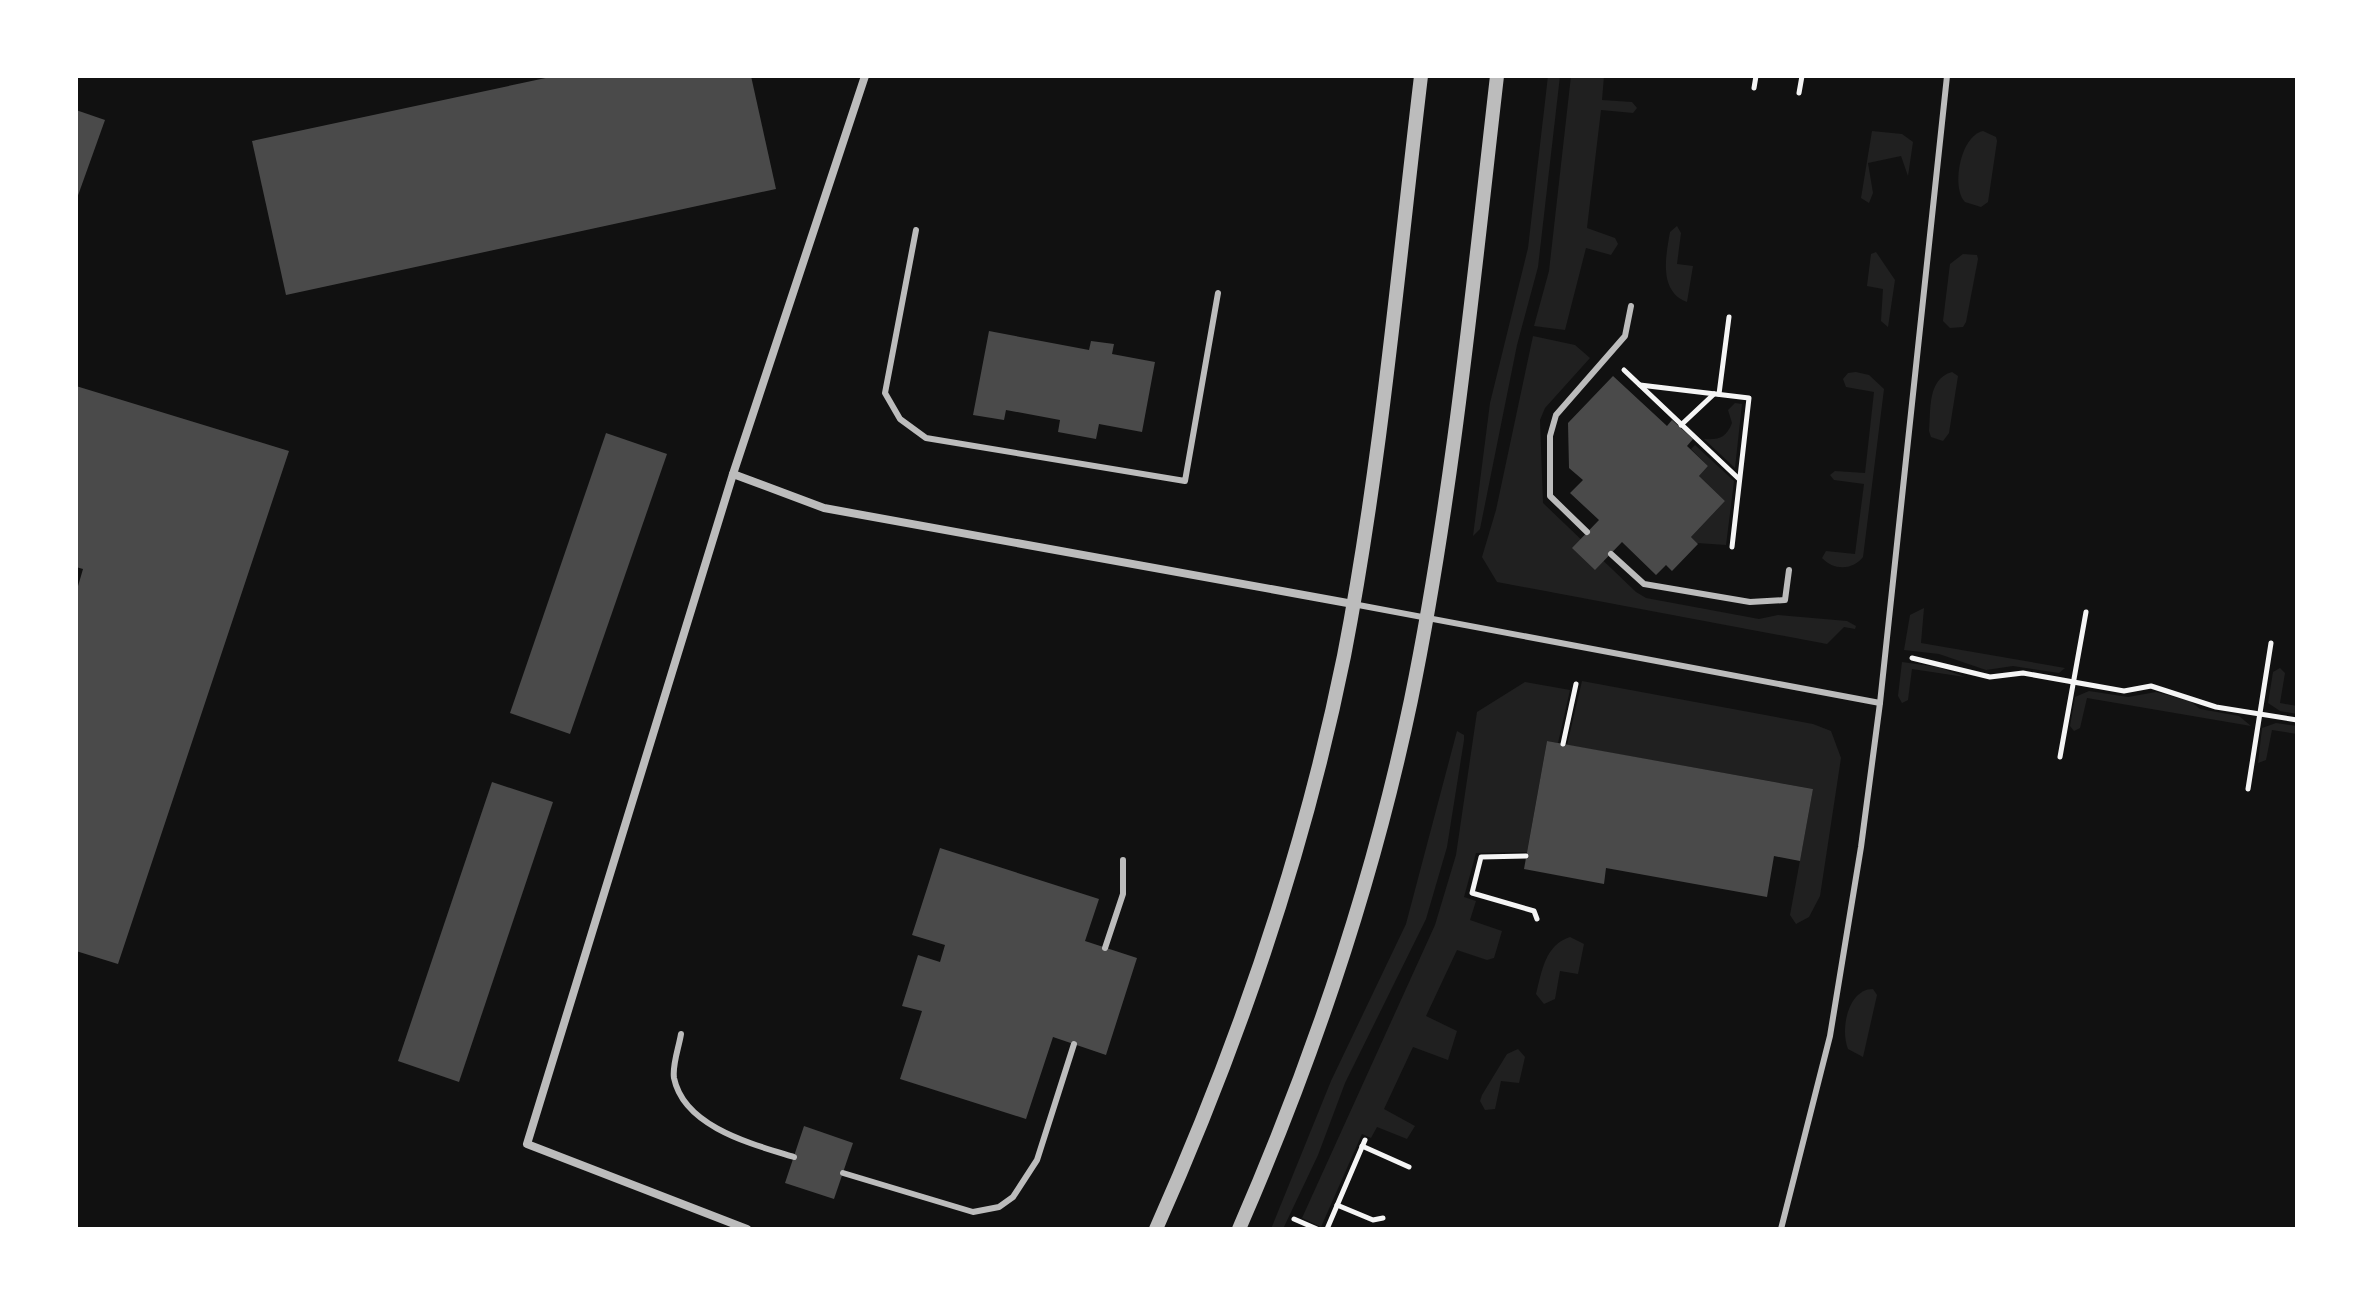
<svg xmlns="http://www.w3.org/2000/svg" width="2373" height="1305" font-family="'Space Grotesk',sans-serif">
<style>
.green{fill:#202020}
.building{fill:#4a4a4a}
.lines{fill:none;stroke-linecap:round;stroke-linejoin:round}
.path{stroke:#f5f5f5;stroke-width:5}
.service{stroke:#bcbcbc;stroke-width:6}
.minor{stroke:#bcbcbc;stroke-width:8}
.tertiary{stroke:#bcbcbc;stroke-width:14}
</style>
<rect width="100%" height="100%" fill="#111"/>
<g class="green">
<path d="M1548 76H1560L1538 267 1517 345 1480 529 1473 536 1490 403 1528 248Z"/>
<path d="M1571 76H1604L1602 100 1632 102 1637 108 1633 113 1601 110 1587 228 1615 238 1618 244 1611 255 1586 248 1565 330 1534 326 1549 271Z"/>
<path d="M1872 131 1902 134 1913 142 1908 176 1901 156 1868 163 1873 193 1869 203 1861 198Z"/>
<path d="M1983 131 1996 137 1997 141 1988 202 1981 207 1965 202C1951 188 1960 136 1983 131Z"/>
<path d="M1677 226 1681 233 1677 264 1693 266 1687 302C1658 291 1666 255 1670 232Z"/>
<path d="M1876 252 1895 280 1888 327 1881 321 1883 289 1867 286 1871 254Z"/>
<path d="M1963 254 1977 255 1978 259 1966 322 1963 327 1950 328 1943 321 1950 264Z"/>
<path d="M1533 336 1575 345 1590 358 1545 408 1540 420 1543 503 1636 592 1646 598 1759 619 1778 615 1847 621 1856 626 1855 629 1844 627 1827 644 1497 582 1482 557 1496 510Z"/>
<path d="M1856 372 1869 375 1884 389 1863 557C1852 571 1833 570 1822 558L1826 551 1855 554 1864 484 1834 480 1830 475 1835 471 1865 473 1874 392 1846 387 1843 379 1848 373Z"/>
<path d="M1952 372 1958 376 1949 433 1943 441 1931 437 1929 431C1931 410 1927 379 1952 372Z"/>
<path d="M1735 403 1742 404 1735 468 1704 439C1719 440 1726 438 1732 423L1728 410Z"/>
<path d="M1695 445 1734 481 1726 545 1697 543 1691 537 1725 501 1699 476 1708 466 1691 449Z"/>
<path d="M1924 608 1921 643 2065 668 2059 673 2013 666 1986 670 1939 654 1904 650 1910 615Z"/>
<path d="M1902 662 1938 667 1965 677 1912 669 1908 700 1902 703 1898 696Z"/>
<path d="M2280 668 2285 673 2280 703 2297 706V714L2280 711 2268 703 2273 672Z"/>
<path d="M1582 681 1813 724 1831 731 1841 758 1820 896 1809 917 1796 924 1790 915 1813 789 1567 745Z"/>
<path d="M1525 682 1570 690 1558 743 1547 741 1527 852 1476 853 1464 897 1476 901 1470 920 1502 931 1494 958 1487 960 1457 950 1426 1016 1457 1031 1448 1060 1413 1047 1384 1109 1415 1126 1407 1139 1377 1127 1371 1138 1362 1134 1321 1227 1302 1218 1435 925 1456 855 1477 712Z"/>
<path d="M2089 691 2128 697 2156 692 2190 701 2200 709 2239 716 2251 726 2087 698 2080 728 2074 731 2070 726 2075 697Z"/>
<path d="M2276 723 2297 726V734L2272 730 2266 760 2258 763 2262 728Z"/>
<path d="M1457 731 1464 735V740L1447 847 1426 919 1345 1083 1318 1155 1283 1229H1271L1331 1081 1406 924Z"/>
<path d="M1570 937 1584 944 1578 974 1560 971 1555 999 1544 1004 1536 994C1542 971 1545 945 1570 937Z"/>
<path d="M1873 989 1877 995 1863 1057 1848 1049C1840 1029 1848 989 1873 989Z"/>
<path d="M1518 1049 1525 1057 1519 1083 1501 1081 1495 1109 1485 1110 1480 1101 1482 1095 1507 1054Z"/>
</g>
<g class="building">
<path d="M555 76H751L776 189 286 295 252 141Z"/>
<path d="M76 110 105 120 76 201Z"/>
<path d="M989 331 1089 350 1091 341 1114 344 1112 354 1155 362 1142 432 1099 424 1096 439 1058 432 1060 420 1006 410 1004 420 973 415Z"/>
<path d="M1613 376 1667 426 1672 420 1693 439 1687 446 1708 466 1699 476 1725 501 1691 537 1698 544 1672 571 1666 565 1656 575 1622 542 1595 570 1572 548 1599 520 1570 493 1583 480 1569 468 1568 423Z"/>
<path d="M76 386 289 451 118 964 76 951V593L83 569 76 567Z"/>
<path d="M606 433 667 454 570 734 510 713Z"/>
<path d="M1547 741 1813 789 1800 861 1774 856 1767 897 1606 868 1604 884 1524 869Z"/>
<path d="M492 782 553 802 459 1082 398 1061Z"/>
<path d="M940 848 1099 899 1085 941 1137 958 1106 1055 1053 1037 1026 1119 900 1079 922 1011 902 1006 918 955 940 962 945 945 912 935Z"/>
<path d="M804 1126 853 1143 834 1199 785 1183Z"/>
</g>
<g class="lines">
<g class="path">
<path d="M1754 88 1756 76"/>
<path d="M1799 93 1802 76"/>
<path d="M1624 370 1739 479"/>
<path d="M1640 385 1749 398 1732 547"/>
<path d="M1719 394 1729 317"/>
<path d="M1681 425 1714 394"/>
<path d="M1912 658 1990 677 2023 673 2124 691 2151 686 2216 707 2297 720"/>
<path d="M1563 744 1576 684"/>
<path d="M2060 757 2086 612"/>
<path d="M2248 789 2271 643"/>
<path d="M1526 856 1481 857 1472 893 1534 911 1537 919"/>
<path d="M1362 1146 1409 1167"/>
<path d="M1337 1205 1373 1220 1383 1218"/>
<path d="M1294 1219 1317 1229"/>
<path d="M1327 1229 1365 1140"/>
</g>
<g class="service">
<path d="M916 230 885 393 900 419 926 438 1185 481 1218 293"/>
<path d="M1587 532 1550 496V436L1556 415 1625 336 1631 306"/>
<path d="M1611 554 1644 584 1750 602 1785 600 1789 570"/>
<path d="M1353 604 1880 703"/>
<path d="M1105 948 1123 894V860"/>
<path d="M681 1034C679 1047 672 1065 674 1078 684 1127 752 1144 794 1157"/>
<path d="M843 1173 973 1212 999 1207 1013 1197 1037 1160 1074 1044"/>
<path d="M1781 1229 1830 1036 1861 847 1880 703 1947 76"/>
</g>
<g class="minor">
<path d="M733 474 824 508 1353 604"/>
<path d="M747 1229 527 1144 733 474 865 76"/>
</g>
<g class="tertiary">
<path d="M1156 1229C1238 1045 1304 854 1344 656 1381 465 1398 269 1421 76"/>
<path d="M1239 1229C1313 1059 1373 882 1411 700 1453 494 1473 284 1497 76"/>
</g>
</g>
<rect width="2373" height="1305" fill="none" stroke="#ffffff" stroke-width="156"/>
</svg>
